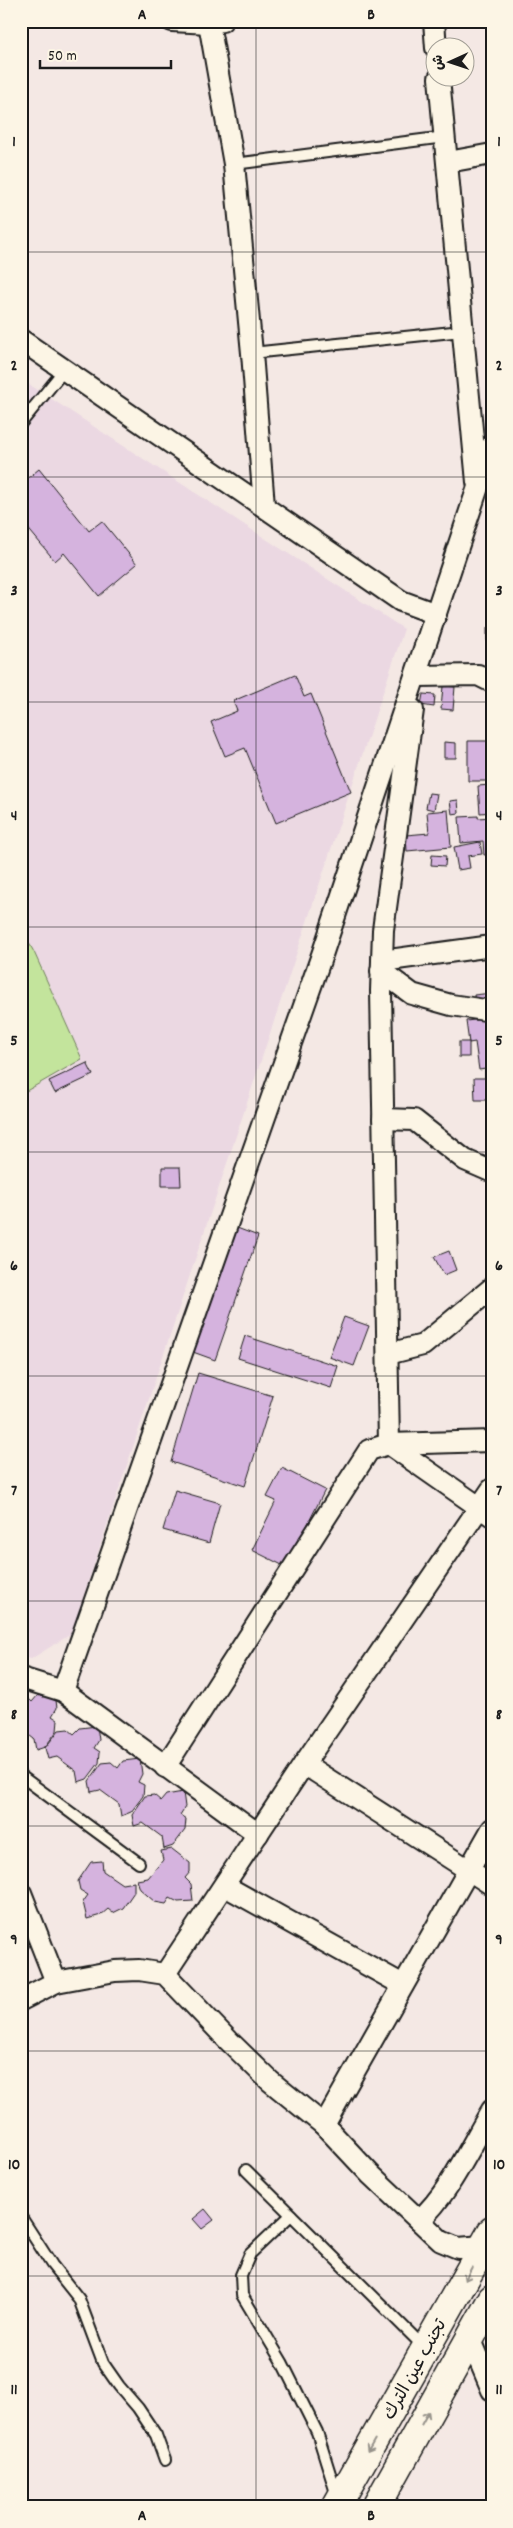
<svg xmlns="http://www.w3.org/2000/svg" width="513" height="2528" font-family="Dekko,'Playpen Sans Arabic',sans-serif">
<style>
.built{fill:#ebd8e2}
.green{fill:#c3e49c;stroke:#70805c}
.building{fill:#d5b3de;stroke:#1c1c1c}
.lines{fill:none;stroke-linecap:round;stroke-linejoin:round}
.lane-casing{stroke:#1c1c1c;stroke-width:14}
.street-casing{stroke:#1c1c1c;stroke-width:24}
.highway-casing{stroke:#1c1c1c;stroke-width:31}
.lane{stroke:#fcf5e5;stroke-width:10}
.street{stroke:#fcf5e5;stroke-width:20}
.highway{stroke:#fcf5e5;stroke-width:28}
.oneway{stroke:#97938b}
.grid{fill:none;stroke:#1c1c1c;stroke-width:1;stroke-opacity:0.55}
.labels{text-anchor:middle;stroke-width:4.5;stroke-linejoin:round;paint-order:stroke}
.street-label{font-size:18px;fill:#1c1c1c;stroke:#fcf5e5}
.neatline{fill:none;stroke:#1c1c1c;stroke-width:2}
.grid-label{font-size:16px;text-anchor:middle;font-weight:bold;fill:#1c1c1c}
</style>
<rect width="100%" height="100%" fill="#f4e8e4"/>
<filter id="ink" filterUnits="userSpaceOnUse"><feTurbulence type="fractalNoise" baseFrequency=".02" numOctaves="2"/><feDisplacementMap in="SourceGraphic" scale="10" xChannelSelector="R" yChannelSelector="G"/><feConvolveMatrix kernelMatrix="1 2 1 2 8 2 1 2 1" color-interpolation-filters="sRGB"/></filter>
<g filter="url(#ink)">
<path class="built" d="M21 379 404 629 71 1634 31 1659 21 1656Z"/>
<path class="green" d="M21 929 34 952 82 1059 21 1094Z"/>
<g class="building">
<path d="M39 469 89 531 102 521 137 564 99 596 64 553 55 561 21 520V484Z"/>
<rect x="487" y="628" width="5" height="14"/>
<path d="M295 675 304 697 311 694 351 792 276 823 245 748 225 756 211 722 237 711 233 701Z"/>
<path d="M443 686 455 687 453 710 441 709Z"/>
<path d="M423 694 435 695 434 707 421 705Z"/>
<path d="M468 741H489L490 781H468Z"/>
<path d="M444 742 456 743V758H444Z"/>
<path d="M490 785 492 812 480 813 478 786Z"/>
<path d="M429 793 437 794 434 810 426 808Z"/>
<path d="M458 800 459 813 452 814 450 801Z"/>
<path d="M448 810 451 847 407 851 406 835 429 833 427 812Z"/>
<path d="M478 816V818L492 817V826L488 827 489 841H492V854L484 855 483 841 461 843 459 817Z"/>
<path d="M480 842 482 854 468 856 470 868 458 870 454 847Z"/>
<path d="M432 855 446 856 445 866 431 865Z"/>
<path d="M492 993V1005L475 1006 474 995Z"/>
<path d="M491 1018 492 1068 479 1070 475 1042 469 1043 466 1021Z"/>
<rect x="459" y="1042" width="10" height="15"/>
<path d="M87 1063 93 1075 55 1093 49 1081Z"/>
<path d="M485 1069H492V1100H475L474 1078H485Z"/>
<path d="M162 1167H180L181 1186H162Z"/>
<path d="M237 1228 258 1236 215 1360 193 1352Z"/>
<path d="M449 1251 456 1270 444 1275 434 1257Z"/>
<path d="M344 1317 369 1326 354 1366 329 1357Z"/>
<path d="M245 1336 338 1366 331 1388 238 1358Z"/>
<path d="M198 1373 273 1396 245 1486 171 1462Z"/>
<path d="M282 1468 325 1490 286 1567 252 1550 276 1501 267 1497Z"/>
<path d="M175 1490 220 1503 209 1543 163 1530Z"/>
<path d="M55 1693 57 1708 52 1716 58 1720 57 1731 45 1747 36 1750 34 1739 21 1729V1697L26 1696 32 1702 38 1695Z"/>
<path d="M97 1726 99 1740 94 1748 100 1752 99 1763 87 1779 78 1782 76 1771 57 1757 48 1759 45 1748 59 1730 68 1729 74 1734 80 1728Z"/>
<path d="M140 1759 142 1774 138 1782 144 1785 143 1796 131 1812 121 1816 119 1804 100 1790 91 1792 89 1781 102 1763 111 1762 118 1768 123 1761Z"/>
<path d="M183 1792 185 1807 180 1815 186 1819 185 1830 173 1846 164 1849 162 1837 143 1823 134 1826 132 1815 145 1796 154 1795 161 1801 166 1795Z"/>
<path d="M172 1849 190 1863V1872L185 1878 191 1884 193 1901 178 1902 170 1898 166 1904 155 1902 140 1889 137 1880 148 1878 163 1860 161 1851Z"/>
<path d="M102 1861 103 1871 122 1884 134 1882V1892L123 1908 113 1913 108 1909 101 1915 87 1919 83 1902 88 1895 80 1890 78 1881 91 1862Z"/>
<path d="M205 2209 214 2220 202 2229 193 2219Z"/>
</g>
<g class="lines">
<g class="lane-casing">
<g id="lane">
<path d="M234 164 445 137"/>
<path d="M252 353 462 331"/>
<path d="M21 423 65 369"/>
<path d="M21 1776 139 1863"/>
<path d="M246 2170 425 2348"/>
<path d="M291 2215 250 2254 241 2275 242 2295 282 2362 317 2432 337 2496"/>
<path d="M21 2217 52 2265 79 2299 103 2363 119 2386 138 2408 156 2435 165 2460"/>
</g>
</g>
<g class="street-casing">
<g id="street">
<path d="M172 21 209 23 222 21"/>
<path d="M434 21 436 48"/>
<path d="M209 23 234 164 252 353 264 506"/>
<path d="M439 78 477 482"/>
<path d="M448 162 492 154"/>
<path d="M21 340 401 601 436 614"/>
<path d="M418 676 478 675 492 682"/>
<path d="M382 961 492 946"/>
<path d="M381 971 412 994 451 1005 492 1011"/>
<path d="M383 1119 414 1120 465 1160 488 1170 492 1168"/>
<path d="M388 1354 423 1345 492 1288"/>
<path d="M389 1444 381 991 383 930 413 710"/>
<path d="M389 1444 492 1516"/>
<path d="M21 1678 63 1691 258 1834"/>
<path d="M63 1691 323 952 492 445"/>
<path d="M304 1764 492 1885"/>
<path d="M165 1767 369 1450 389 1444 492 1441"/>
<path d="M225 1886 403 1985"/>
<path d="M21 1893 56 1982"/>
<path d="M165 1974 304 1764 492 1489"/>
<path d="M21 2000 56 1982 115 1971 139 1970 165 1974 229 2041 270 2081 324 2125 370 2174 441 2241 458 2248 483 2246"/>
<path d="M324 2125 492 1829"/>
<path d="M419 2220C448 2196 472 2143 492 2110"/>
<path d="M470 2338 492 2390"/>
</g>
</g>
<g class="highway-casing">
<g id="highway">
<path d="M336 2507 492 2231"/>
<path d="M376 2507 492 2299"/>
</g>
</g>
<use href="#lane" class="lane"/>
<use href="#street" class="street"/>
<use href="#highway" class="highway"/>
</g>
<defs><path id="oneway-shaft" d="M-6 0H5M1.5-3L5.5 0L1.5 3" fill="none" stroke-width="1.6" stroke-linecap="round" stroke-linejoin="round" transform="scale(1.25)"/></defs>
<g class="oneway">
<use href="#oneway-shaft" transform="translate(468 2274) rotate(119)"/>
<use href="#oneway-shaft" transform="translate(425 2418) rotate(-61)"/>
<use href="#oneway-shaft" transform="translate(371 2446) rotate(120)"/>
</g>
</g>
<path class="grid" d="M256 21V2507M21 252H492M21 477H492M21 702H492M21 927H492M21 1152H492M21 1376H492M21 1601H492M21 1826H492M21 2051H492M21 2276H492"/>
<g class="labels">
<g class="street-label">
<text transform="translate(414 2369) rotate(-61)" y="6">تجنب عين الترك</text>
</g>
</g>
<rect width="513" height="2528" fill="none" stroke="#fcf5e5" stroke-width="55"/>
<g transform="translate(450 62) rotate(267)"><circle r="24" fill="#fcf5e5" stroke="#a29e95"/>
<path d="M0-4L9 19L0 12L-9 19Z" fill="#1c1c1c"/>
<text y="-8" font-size="14" font-weight="bold" text-anchor="middle" fill="#1c1c1c">ش</text>
</g>
<path d="M40 60v8h131v-8" fill="none" stroke="#1c1c1c" stroke-width="2.5"/>
<text x="48" y="60" font-size="15" fill="#1c1c1c" stroke="#fcf5e5" stroke-width="4" paint-order="stroke">50 m</text>
<rect x="28" y="28" width="458" height="2472" class="neatline"/>
<g class="grid-label">
<text x="142" y="19">A</text>
<text x="371" y="19">B</text>
<text x="14" y="146">1</text>
<text x="499" y="146">1</text>
<text x="14" y="370">2</text>
<text x="499" y="370">2</text>
<text x="14" y="595">3</text>
<text x="499" y="595">3</text>
<text x="14" y="820">4</text>
<text x="499" y="820">4</text>
<text x="14" y="1045">5</text>
<text x="499" y="1045">5</text>
<text x="14" y="1270">6</text>
<text x="499" y="1270">6</text>
<text x="14" y="1495">7</text>
<text x="499" y="1495">7</text>
<text x="14" y="1719">8</text>
<text x="499" y="1719">8</text>
<text x="14" y="1944">9</text>
<text x="499" y="1944">9</text>
<text x="14" y="2169">10</text>
<text x="499" y="2169">10</text>
<text x="14" y="2394">11</text>
<text x="499" y="2394">11</text>
<text x="142" y="2520">A</text>
<text x="371" y="2520">B</text>
</g>
</svg>
